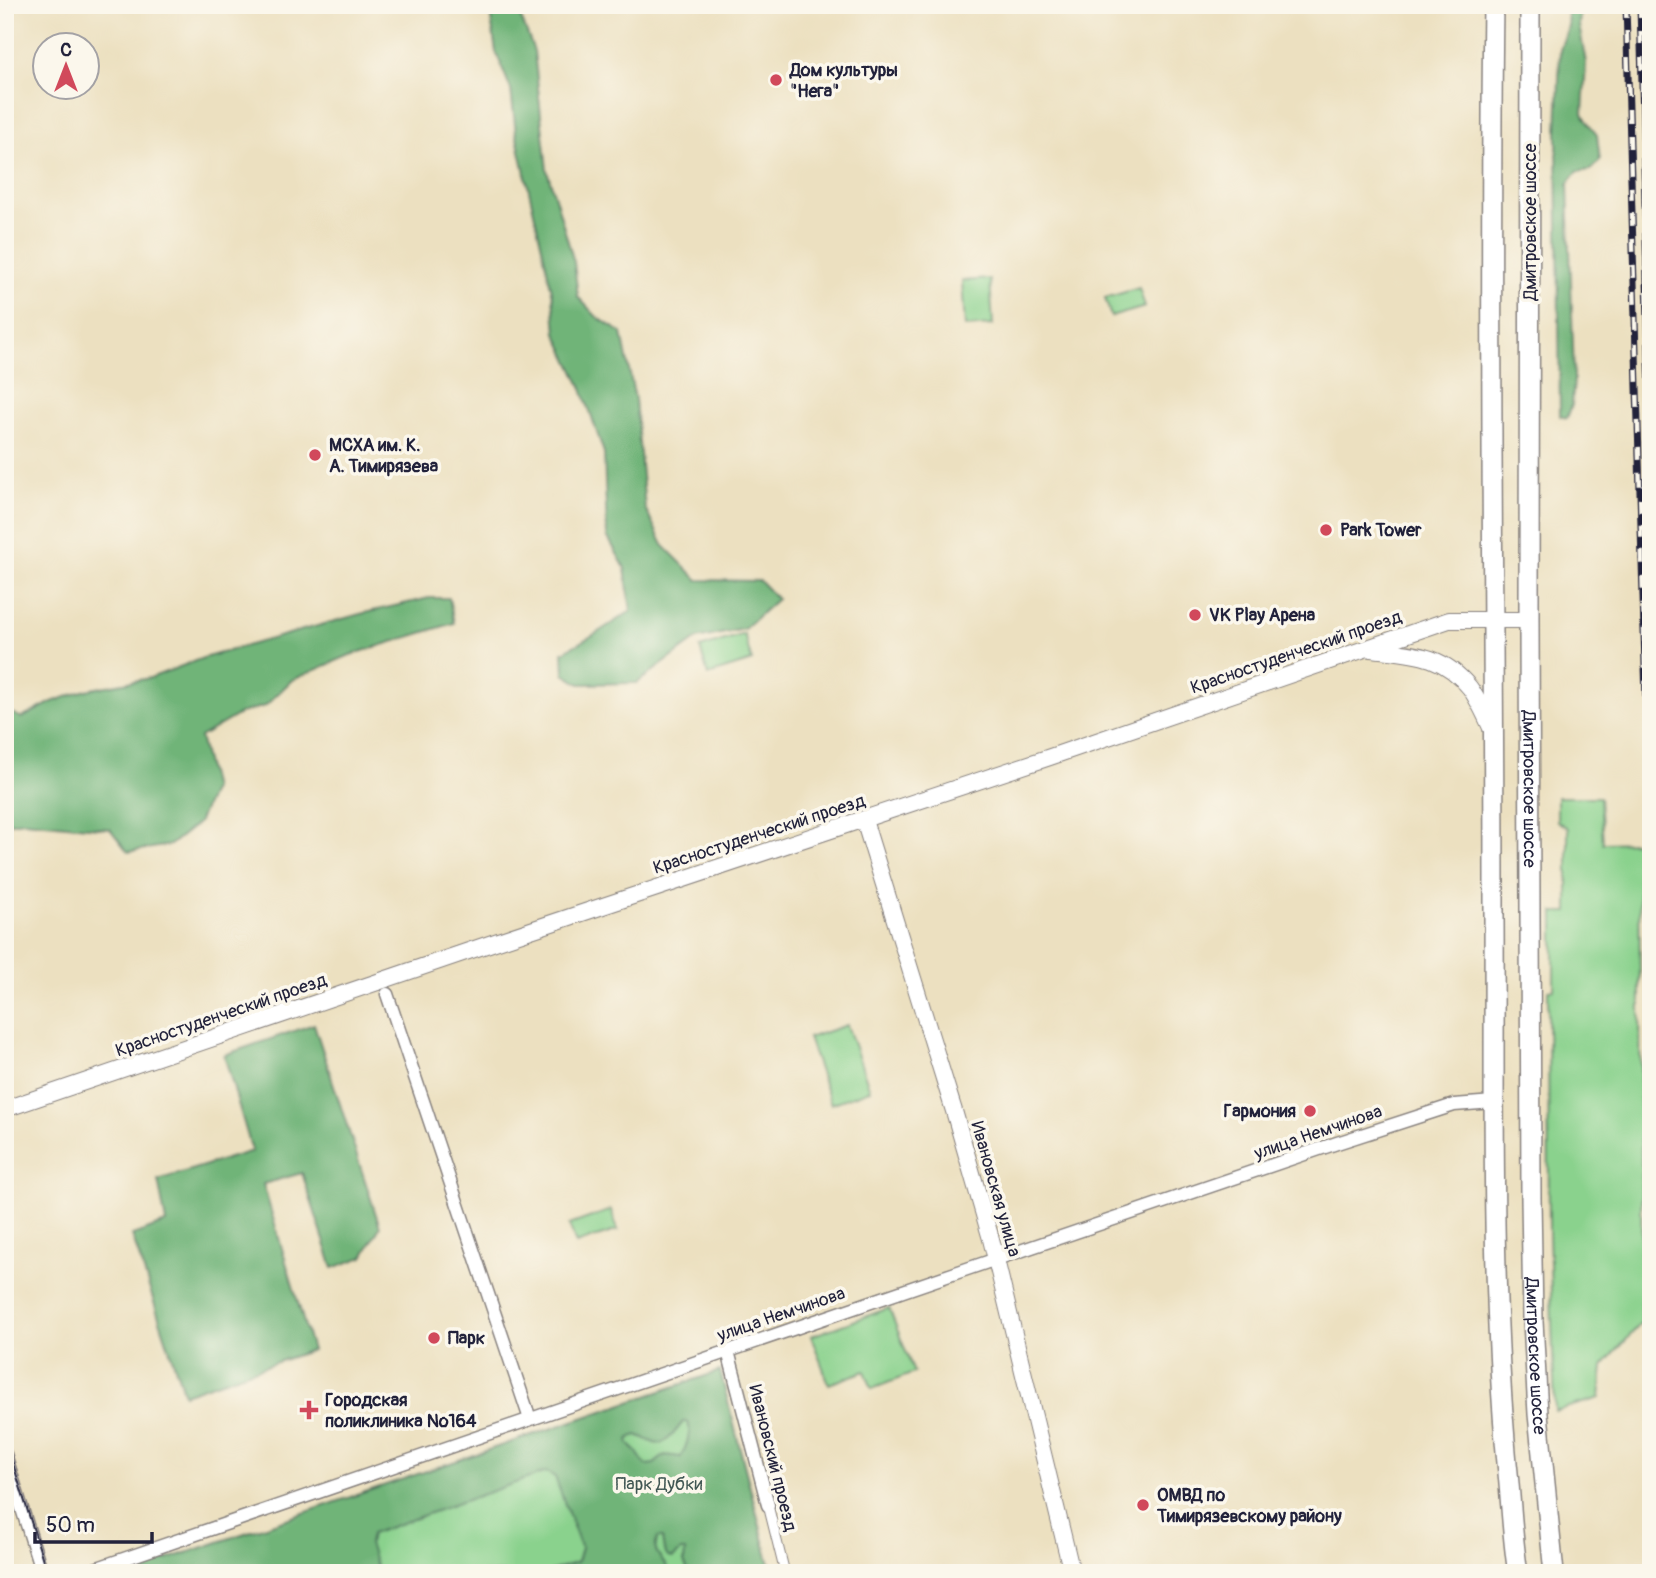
<svg xmlns="http://www.w3.org/2000/svg" width="1656" height="1578" font-family="Pangolin,sans-serif">
<style>
.green{fill:#8ad28d;stroke:#567a64;stroke-width:2}
.forest{fill:#6fb478;stroke:#486b5a;stroke-width:2;fill-rule:evenodd}
.lines{fill:none;stroke-linecap:round;stroke-linejoin:round}
.pedestrian-casing{stroke:#87817e;stroke-width:11}
.minor-casing{stroke:#87817e;stroke-width:15}
.tertiary-casing{stroke:#87817e;stroke-width:18}
.primary-casing{stroke:#87817e;stroke-width:22}
.pedestrian{stroke:#fff;stroke-width:9}
.minor{stroke:#fff;stroke-width:12}
.tertiary{stroke:#fff;stroke-width:16}
.primary{stroke:#fff;stroke-width:19}
.tram{stroke:#22223b;stroke-width:2}
.rail-casing{stroke:#22223b;stroke-width:7}
.rail{stroke:#fbf7ec;stroke-width:4.5;stroke-dasharray:13;stroke-linecap:butt}
.poi-dot{fill:#d1495b;stroke:#fbf7ec;stroke-width:2.5}
.labels{text-anchor:middle;stroke-width:7;stroke-linejoin:round;paint-order:stroke}
.poi-label{font-size:18px;font-weight:bold;fill:#22223b;stroke:#fbf7ec;text-anchor:start}
.street-label{font-size:18px;fill:#22223b;stroke:#fbf7ec}
.park-label{font-size:18px;fill:#415754;stroke:#fbf7ec}
</style>
<rect width="100%" height="100%" fill="#fbf7ec"/>
<filter id="ink" filterUnits="userSpaceOnUse"><feTurbulence type="fractalNoise" baseFrequency=".0143" numOctaves="2"/><feDisplacementMap in="SourceGraphic" scale="14" xChannelSelector="R" yChannelSelector="G"/><feConvolveMatrix kernelMatrix="1 2 1 2 8 2 1 2 1" color-interpolation-filters="sRGB"/></filter>
<filter id="wash" filterUnits="userSpaceOnUse"><feTurbulence type="fractalNoise" baseFrequency=".00686" numOctaves="4" result="noise"/><feDisplacementMap in="SourceGraphic" scale="28" xChannelSelector="R" yChannelSelector="G"/><feGaussianBlur stdDeviation="1.57" result="paint"/><feColorMatrix in="noise" values="0 0 0 0 0 0 0 0 0 0 0 0 0 0 0 0 0 1.4 0 .05"/><feComposite in="paint" operator="in"/></filter>
<g filter="url(#wash)">
<rect width="100%" height="100%" fill="#ece0c0"/>
<g class="green">
<path d="M990 279 993 325 965 327 962 281Z"/>
<path d="M1139 288 1145 307 1111 317 1105 298Z"/>
<path d="M744 634 752 661 708 675 700 648Z"/>
<path d="M1557 797H1600L1603 843 1639 842 1642 1322 1603 1366 1600 1398 1555 1411 1549 1235 1548 990 1554 989V912H1568V828L1557 821Z"/>
<path d="M847 1025 870 1090 831 1104 808 1038Z"/>
<path d="M611 1210 618 1230 576 1244 569 1225Z"/>
<path d="M889 1308 914 1373 872 1389 865 1371 829 1384 811 1336Z"/>
<path d="M720 1371 772 1573H128Z"/>
</g>
<g class="forest">
<path d="M489 5H516L534 51 547 170 574 262 578 297 597 317 622 333 635 400 645 508 663 545 698 580 760 581 777 599 744 629 697 639 637 683 580 684 564 674 563 652 595 634 631 611 625 568 607 536 604 453 581 386 556 333 553 296 516 133 511 90 496 52Z"/>
<path d="M1566 5H1581L1579 25 1586 63 1583 113 1589 125 1597 135 1600 161 1590 170 1577 172 1568 184 1574 379 1572 405 1567 418 1560 416 1557 134 1560 50 1568 26Z"/>
<path d="M429 598H449L454 623 350 655 292 680 265 706 241 713 200 737 213 789 198 823 170 845 128 852 110 829 23 821 5 824V710L22 718 52 702 86 690 150 678 203 658 360 614Z"/>
<path d="M314 1024 380 1227 363 1257 333 1268 302 1173 263 1184 312 1350 184 1394 132 1235 166 1223 158 1180 252 1151 224 1055Z"/>
<path d="M720 1371 772 1573H689L684 1562 685 1551H681L673 1558 668 1557 664 1551 662 1538H658C650 1555 664 1558 670 1573H546L577 1562 581 1548 555 1477 546 1472 371 1534 369 1544 379 1573H128ZM683 1422H688C692 1433 686 1447 681 1457L665 1455 654 1464 646 1465C641 1460 640 1456 636 1451 632 1447 630 1447 628 1441L631 1437 637 1435C643 1437 649 1441 654 1443 666 1447 676 1430 683 1422Z"/>
</g>
</g>
<g filter="url(#ink)">
<g class="lines">
<g class="pedestrian-casing">
<path id="pedestrian" d="M768 1505 785 1573"/>
</g>
<g class="minor-casing">
<g id="minor">
<path d="M387 994 530 1419"/>
<path d="M728 1351 768 1505"/>
<path d="M5 1454 42 1573"/>
<path d="M83 1573 970 1268 1337 1143 1454 1105 1494 1102"/>
</g>
</g>
<g class="tertiary-casing">
<g id="tertiary">
<path d="M1371 649C1412 654 1442 653 1470 688 1479 701 1486 717 1493 732"/>
<path d="M864 820 954 1111 991 1239 1072 1573"/>
<path d="M5 1109 498 941 1050 757 1449 620H1529"/>
</g>
</g>
<g class="primary-casing">
<g id="primary">
<path d="M1493 5C1489 307 1494 610 1494 912 1495 1095 1490 1280 1507 1463 1511 1499 1512 1537 1518 1573"/>
<path id="s1" d="M1530 5 1529 620 1531 1198 1533 1321 1538 1414 1554 1573"/>
</g>
</g>
<use href="#pedestrian" class="pedestrian"/>
<use href="#minor" class="minor"/>
<use href="#tertiary" class="tertiary"/>
<use href="#primary" class="primary"/>
<path class="tram" d="M5 1438 47 1573"/>
<g class="rail-casing">
<g id="rail">
<path d="M1626 5 1651 874"/>
<path d="M1640 5 1651 434"/>
</g>
</g>
<use href="#rail" class="rail"/>
</g>
</g>
<g class="poi-dot">
<circle cx="776" cy="80" r="7"/>
<circle cx="315" cy="455" r="7"/>
<circle cx="1326" cy="530" r="7"/>
<circle cx="1195" cy="615" r="7"/>
<circle cx="1310" cy="1111" r="7"/>
<circle cx="434" cy="1338" r="7"/>
<path d="M305.5 1399.5h7v7h7v7h-7v7h-7v-7h-7v-7h7z"/>
<circle cx="1143" cy="1505" r="7"/>
</g>
<g class="labels">
<g class="poi-label">
<text x="790" y="76">Дом культуры<tspan x="790" dy="21">"Нега"</tspan></text>
<text x="329" y="451">МСХА им. К.<tspan x="329" dy="21">А. Тимирязева</tspan></text>
<text x="1340" y="536">Park Tower</text>
<text x="1209" y="621">VK Play Арена</text>
<text x="1296" y="1117" text-anchor="end">Гармония</text>
<text x="448" y="1344">Парк</text>
<text x="325" y="1406">Городская<tspan x="325" dy="21">поликлиника №164</tspan></text>
<text x="1157" y="1501">ОМВД по<tspan x="1157" dy="21">Тимирязевскому району</tspan></text>
</g>
<g class="street-label">
<text transform="translate(1530 222) rotate(-90)" y="6">Дмитровское шоссе</text>
<text transform="translate(1296 652) rotate(-19)" y="6">Красностуденческий проезд</text>
<text dy="6" stroke="none"><textPath href="#s1" startOffset="784">Дмитровское шоссе</textPath></text>
<text transform="translate(759 834) rotate(-18)" y="6">Красностуденческий проезд</text>
<text transform="translate(221 1015) rotate(-19)" y="6">Красностуденческий проезд</text>
<text transform="translate(1318 1132) rotate(-19)" y="6">улица Немчинова</text>
<text transform="translate(996 1189) rotate(74)" y="6">Ивановская улица</text>
<text transform="translate(781 1314) rotate(-19)" y="6">улица Немчинова</text>
<text dy="6" stroke="none"><textPath href="#s1" startOffset="1351">Дмитровское шоссе</textPath></text>
<text transform="translate(773 1458) rotate(76)" y="6">Ивановский проезд</text>
</g>
<g class="park-label">
<text x="659" y="1490">Парк Дубки</text>
</g>
</g>
<rect width="1656" height="1578" fill="none" stroke="#fbf7ec" stroke-width="28"/>
<g transform="translate(66 66)"><circle r="33" fill="#fbf7ec" stroke="#a4a2a5" stroke-width="2"/>
<path d="M0-5L12 26L0 18L-12 26Z" fill="#d1495b"/>
<text y="-10" font-size="19" font-weight="bold" text-anchor="middle" fill="#22223b">С</text>
</g>
<path d="M35 1532v10h117v-10" fill="none" stroke="#22223b" stroke-width="3.5"/>
<text x="46" y="1532" font-size="21" fill="#22223b" stroke="#fbf7ec" stroke-width="5" paint-order="stroke">50 m</text>
</svg>
